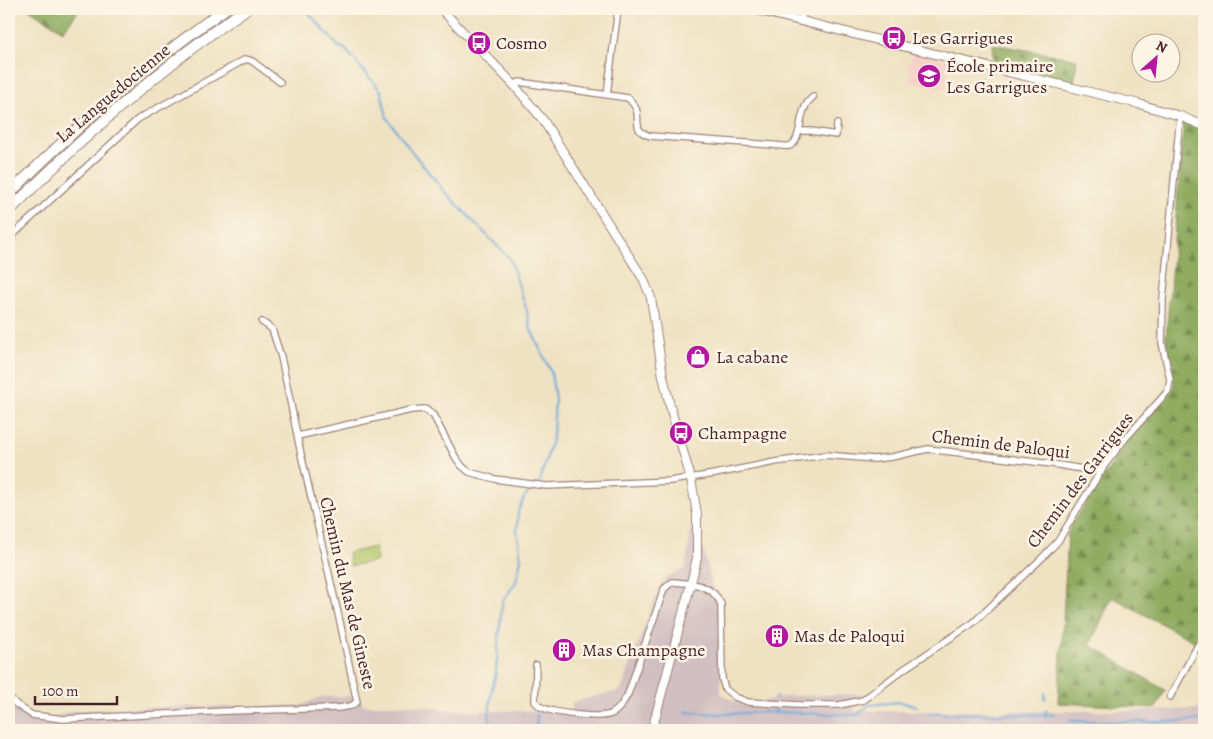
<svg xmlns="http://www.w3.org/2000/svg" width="1213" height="739" font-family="Alegreya,serif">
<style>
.built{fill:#f7d1c9}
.railway{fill:#d2bfc1}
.forest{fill:url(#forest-firs);stroke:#6c6646}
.pitch{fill:#b4c86c;stroke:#7f744c}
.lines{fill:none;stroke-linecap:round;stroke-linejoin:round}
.stream{stroke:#69a4d9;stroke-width:2}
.street-casing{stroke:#9c8076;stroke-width:8}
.secondary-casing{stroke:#9c8076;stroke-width:10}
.highway-casing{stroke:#9c8076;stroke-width:12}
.street{stroke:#fff;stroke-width:5.5}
.secondary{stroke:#fff;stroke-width:8}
.highway{stroke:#fff;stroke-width:10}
.rail-casing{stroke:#4a1f2b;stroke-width:4}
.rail{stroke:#fcf5e5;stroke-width:2;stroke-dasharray:5.5;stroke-linecap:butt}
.labels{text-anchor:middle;stroke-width:5;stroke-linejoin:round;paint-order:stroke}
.poi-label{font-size:18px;fill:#4a1f2b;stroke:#fcf5e5;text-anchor:start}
.street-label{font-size:18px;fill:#4a1f2b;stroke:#fcf5e5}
</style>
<defs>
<pattern id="forest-firs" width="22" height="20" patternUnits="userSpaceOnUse" patternTransform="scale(1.25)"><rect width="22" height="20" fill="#8fac60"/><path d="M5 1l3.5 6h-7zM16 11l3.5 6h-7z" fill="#778b4f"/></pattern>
</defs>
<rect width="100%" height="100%" fill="#fcf5e5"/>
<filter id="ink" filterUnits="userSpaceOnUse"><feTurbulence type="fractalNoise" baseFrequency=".02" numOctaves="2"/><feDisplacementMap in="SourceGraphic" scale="10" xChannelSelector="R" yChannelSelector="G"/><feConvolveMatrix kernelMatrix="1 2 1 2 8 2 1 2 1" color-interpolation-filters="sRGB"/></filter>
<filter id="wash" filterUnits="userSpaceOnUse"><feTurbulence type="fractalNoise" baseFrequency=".0096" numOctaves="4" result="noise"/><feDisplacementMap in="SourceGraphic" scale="20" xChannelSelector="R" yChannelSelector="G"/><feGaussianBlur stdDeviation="1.12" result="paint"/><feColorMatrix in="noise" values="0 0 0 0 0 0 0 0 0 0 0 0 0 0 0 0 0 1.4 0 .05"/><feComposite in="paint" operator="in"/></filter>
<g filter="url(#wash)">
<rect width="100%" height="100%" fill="#efe2c2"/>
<path class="built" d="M912 52 950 60 945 89 909 81 912 70 908 69Z"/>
<path class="railway" d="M686 482 719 612 721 694 742 705 789 696 862 694 853 711H1123L1204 709V730H9V701L31 720 47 719 72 711 149 707 301 706 319 697 355 696 364 705H413L464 711H571L572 702 621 690 659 587 668 576 685 569 692 523Z"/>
<g class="forest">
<path d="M29 9H80L63 31Z"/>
<path d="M992 44 1077 59 1074 83 993 62Z"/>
<path d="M1184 120 1204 132V628L1197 643 1112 597 1090 645 1165 690 1156 708 1058 703 1068 534 1071 525 1123 448 1174 387V381L1166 338Z"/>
</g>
<path class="pitch" d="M375 547 377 561 350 566 348 553Z"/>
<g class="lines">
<g class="stream">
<path d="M305 9 338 46 345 49 381 91 387 118 413 153 443 190 510 259 527 311 531 330 551 372 555 399 553 436 539 484"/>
<path d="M775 699 776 697"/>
<path d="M1045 699V693"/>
<path d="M686 712 718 714 776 712 857 715 869 705 899 702 917 706"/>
<path d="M929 713 1054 715"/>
<path d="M775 714 776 709"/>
<path d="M1045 717 1046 709"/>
<path d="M1070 721 1161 722 1204 720"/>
<path d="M491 730 489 715 492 690 496 672 502 602 516 582 521 559 517 531 518 511 525 496 536 487"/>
<path d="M536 730 537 715"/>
</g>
</g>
</g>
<g filter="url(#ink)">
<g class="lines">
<g class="street-casing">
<g id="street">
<path d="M801 21 804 9"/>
<path d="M514 85 519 82 628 98C632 102 636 106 637 112 639 125 634 131 650 136L773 145C777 145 784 147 789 146 804 142 796 109 813 97"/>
<path d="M607 94 618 9"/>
<path d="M800 131H811L836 135 837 124"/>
<path d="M9 242 16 232 138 119 246 59 252 61 280 82"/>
<path d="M298 436 411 410 425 409 433 415 456 458 462 466 469 472 495 479 546 486 670 481 715 474 775 462 825 455 874 459 892 457 928 449 1052 464 1101 472"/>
<path d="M536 665 535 702C537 703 539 706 541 707 553 713 599 719 611 714 619 711 624 701 628 694L664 589 672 582C692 583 712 584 721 604L722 679 725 689 735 697 748 702 799 705H839L863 700 904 669 973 623 1042 558 1058 541 1104 466 1125 439 1168 391 1170 380 1162 343 1163 299 1180 116"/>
<path d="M9 697 17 705 32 715 63 719 228 711 338 708 351 706 357 702 340 622 301 454 281 357 272 329 262 322"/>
<path d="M1170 697 1204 634"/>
</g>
</g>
<g class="secondary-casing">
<g id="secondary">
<path d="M441 9 514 85 543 120 644 280 651 298 663 376 670 406 691 479 697 514V558L691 583 652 730"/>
<path d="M752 9 1139 104 1180 116 1204 126"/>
</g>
</g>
<g class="highway-casing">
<g id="highway">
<path d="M9 194C76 127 147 64 225 9"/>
<path d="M9 211C83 137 159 68 246 9"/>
</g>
</g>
<use href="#street" class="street"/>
<use href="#secondary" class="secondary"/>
<use href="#highway" class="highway"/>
<g class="rail-casing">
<path id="rail" d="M1194 730H1204"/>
</g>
<use href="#rail" class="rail"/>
</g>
</g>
<defs>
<g id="bus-disc" transform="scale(1.25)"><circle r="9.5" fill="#b5179e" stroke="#fcf5e5"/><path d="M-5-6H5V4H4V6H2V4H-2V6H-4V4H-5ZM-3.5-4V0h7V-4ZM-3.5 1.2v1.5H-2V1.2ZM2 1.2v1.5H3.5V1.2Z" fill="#fff"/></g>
<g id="school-disc" transform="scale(1.25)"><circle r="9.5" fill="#b5179e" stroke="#fcf5e5"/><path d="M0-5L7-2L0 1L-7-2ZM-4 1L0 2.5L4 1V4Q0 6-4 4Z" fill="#fff"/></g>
<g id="shop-disc" transform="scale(1.25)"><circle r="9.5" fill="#b5179e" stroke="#fcf5e5"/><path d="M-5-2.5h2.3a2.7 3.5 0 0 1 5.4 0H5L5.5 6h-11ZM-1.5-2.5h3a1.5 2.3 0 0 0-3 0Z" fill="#fff"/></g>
<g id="building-disc" transform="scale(1.25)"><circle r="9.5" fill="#b5179e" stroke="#fcf5e5"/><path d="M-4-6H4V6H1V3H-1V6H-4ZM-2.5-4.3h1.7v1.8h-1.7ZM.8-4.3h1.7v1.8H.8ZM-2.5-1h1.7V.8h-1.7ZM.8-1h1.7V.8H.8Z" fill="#fff"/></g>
</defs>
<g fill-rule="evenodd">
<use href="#bus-disc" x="894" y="38"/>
<use href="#bus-disc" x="479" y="43"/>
<use href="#school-disc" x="929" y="76"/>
<use href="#shop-disc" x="698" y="357"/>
<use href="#bus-disc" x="681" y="433"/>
<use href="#building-disc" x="777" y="636"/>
<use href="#building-disc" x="564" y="650"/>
</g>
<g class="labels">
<g class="poi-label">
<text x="912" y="44">Les Garrigues</text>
<text x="496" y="49">Cosmo</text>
<text x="946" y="72">École primaire<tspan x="946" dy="21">Les Garrigues</tspan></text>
<text x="716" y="363">La cabane</text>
<text x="698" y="439">Champagne</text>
<text x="794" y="642">Mas de Paloqui</text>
<text x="582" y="656">Mas Champagne</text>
</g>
<g class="street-label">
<text transform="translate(113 93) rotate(-40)" y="6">La Languedocienne</text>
<text transform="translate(1001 444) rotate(7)" y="6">Chemin de Paloqui</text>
<text transform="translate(1080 480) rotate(-53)" y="6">Chemin des Garrigues</text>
<text transform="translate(348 593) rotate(77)" y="6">Chemin du Mas de Gineste</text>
</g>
</g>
<rect width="1213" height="739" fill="none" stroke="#fcf5e5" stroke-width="30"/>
<g transform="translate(1156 58) rotate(27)"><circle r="24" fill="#fcf5e5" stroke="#b59f9b"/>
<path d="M0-4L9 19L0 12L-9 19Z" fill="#b5179e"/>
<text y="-8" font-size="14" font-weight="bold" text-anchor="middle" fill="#4a1f2b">N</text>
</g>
<path d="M35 696v8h82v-8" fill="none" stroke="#4a1f2b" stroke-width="2.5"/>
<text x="42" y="696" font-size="15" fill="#4a1f2b" stroke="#fcf5e5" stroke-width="4" paint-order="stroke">100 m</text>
</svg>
